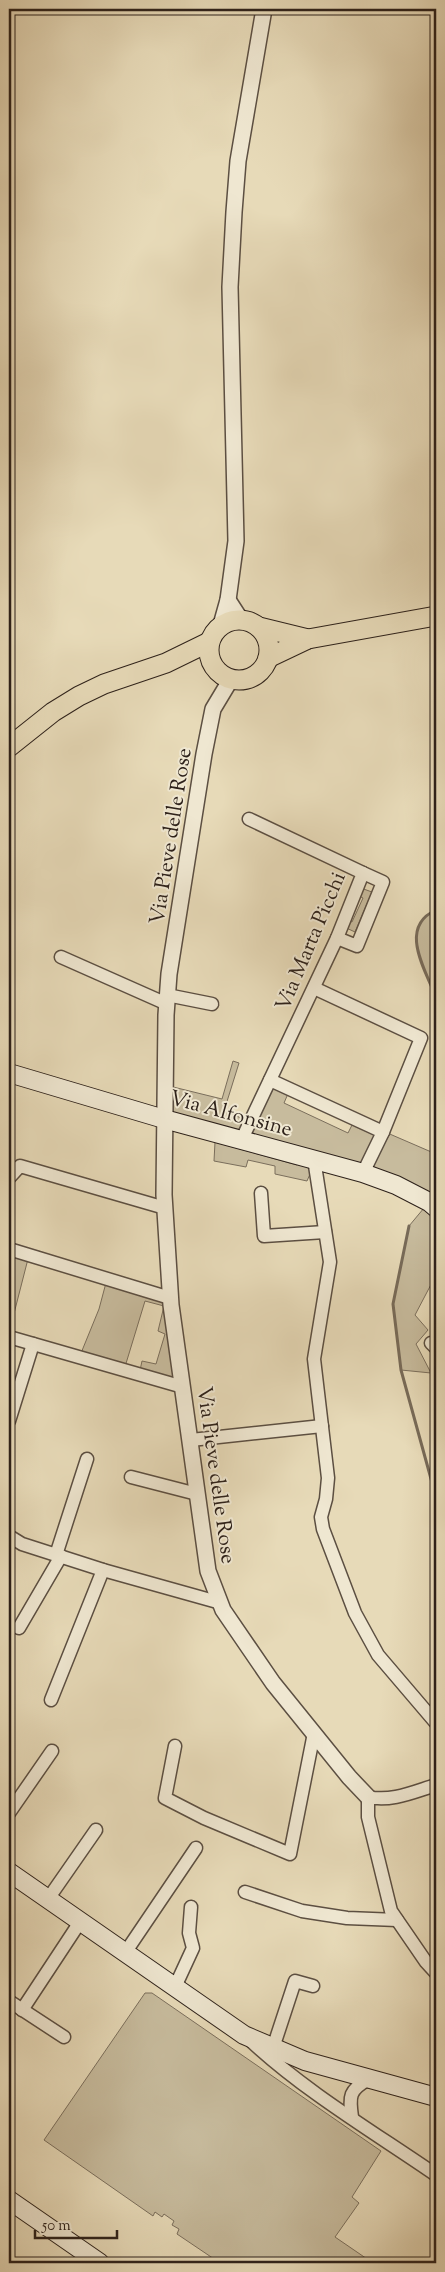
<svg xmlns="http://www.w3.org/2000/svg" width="445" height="2272" font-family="'Sorts Mill Goudy',serif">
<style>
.green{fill:#c7bb9d;stroke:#7a6e5c}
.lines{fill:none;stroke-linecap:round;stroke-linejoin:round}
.stream{stroke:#776a58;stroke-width:3}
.minor-casing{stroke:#5c4f42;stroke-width:15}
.tertiary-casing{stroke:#5c4f42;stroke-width:18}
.secondary-casing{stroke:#2d211a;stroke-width:20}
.primary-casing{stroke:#2d211a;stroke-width:21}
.minor{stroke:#efe7d1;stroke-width:12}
.tertiary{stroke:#efe7d1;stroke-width:15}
.secondary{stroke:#efe7d1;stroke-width:18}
.primary{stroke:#e7dab8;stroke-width:19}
.labels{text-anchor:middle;stroke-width:4;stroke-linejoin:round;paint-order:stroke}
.street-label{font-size:21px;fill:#2d211a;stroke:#efe7d1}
</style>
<rect width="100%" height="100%" fill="#e7dab8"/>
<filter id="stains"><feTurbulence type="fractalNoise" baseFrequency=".004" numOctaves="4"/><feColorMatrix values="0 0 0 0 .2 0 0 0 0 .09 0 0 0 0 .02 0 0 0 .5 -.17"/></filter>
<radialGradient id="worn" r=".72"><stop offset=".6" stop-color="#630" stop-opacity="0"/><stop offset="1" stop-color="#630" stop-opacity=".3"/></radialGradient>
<g class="green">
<path d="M358 887 372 892 355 932 342 926 345 919 352 922 363 898 355 894Z"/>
<path d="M436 910V997C425 969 398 927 436 910Z"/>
<path d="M233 1061 239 1063 224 1111 251 1122 270 1080 290 1089 284 1103 348 1133 355 1119 436 1154V1275L415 1315 428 1330 416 1344 431 1373 401 1370 393 1304 409 1226 429 1202 164 1119 165 1085 222 1099Z"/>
<path d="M215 1142 297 1165 299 1162 313 1167 307 1181 275 1174V1166L248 1160 246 1167 214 1161Z"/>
<path d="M9 1249 29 1255 9 1333Z"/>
<path d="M107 1279 170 1298 183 1387 139 1375 142 1361 156 1364 165 1334 158 1331 164 1306 145 1301 124 1370 79 1358 99 1309Z"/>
<path d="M145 1993H152L381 2151 352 2197 359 2203 335 2237 373 2263H220L177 2234 179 2229 172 2225 174 2221 164 2214 162 2217 155 2212 153 2216 44 2140Z"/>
</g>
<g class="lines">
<g class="stream">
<path d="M436 910C398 927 425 969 436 997"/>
<path d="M409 1226 393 1304 401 1370 436 1497"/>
</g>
<g class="minor-casing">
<g id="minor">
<path d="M337 938 357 946 383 882 363 873"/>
<path d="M61 957 167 1004"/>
<path d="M314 988 421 1038 383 1132 363 1173"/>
<path d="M167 995 212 1004"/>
<path d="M270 1080 383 1132"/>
<path d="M242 1139 337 938 363 873 249 819"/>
<path d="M314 1159 330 1262 314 1359 328 1478 326 1499 321 1517 323 1529 355 1613 378 1655 436 1723"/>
<path d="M9 1178 20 1166 165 1208"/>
<path d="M261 1193 264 1236 325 1232"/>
<path d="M9 1249 170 1298"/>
<path d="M9 1337 183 1387"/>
<path d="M431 1343 436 1348"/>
<path d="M9 1421 33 1344"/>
<path d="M191 1440 322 1426"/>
<path d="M131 1477 197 1494"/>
<path d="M9 1536 22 1544 103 1570 221 1603"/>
<path d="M56 1555 87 1459"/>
<path d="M19 1628 61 1556"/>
<path d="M51 1700 103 1570"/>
<path d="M175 1746 165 1798 204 1818 290 1854 314 1733"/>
<path d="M436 1785C413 1792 392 1802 368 1797V1817L391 1911 426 1962 436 1973"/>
<path d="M9 1813 52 1751"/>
<path d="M245 1892 302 1911 347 1918 397 1920"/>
<path d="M48 1899 96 1830"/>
<path d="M125 1953 196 1848"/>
<path d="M175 1987 193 1948 189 1933 191 1907"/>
<path d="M9 2001 64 2037"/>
<path d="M22 2010 80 1922"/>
<path d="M252 2042C306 2092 375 2133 436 2175"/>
<path d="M273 2048 295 1981 313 1986"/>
<path d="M352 2117C349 2096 349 2090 369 2079"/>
</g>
</g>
<g class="tertiary-casing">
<g id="tertiary">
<path d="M228 600 241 620"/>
<path d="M221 625 228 600 236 541 230 287 234 212 238 161 264 9"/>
<path d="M231 679 213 709 204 754 169 974 166 1015 164 1195 171 1305 208 1571 223 1610 273 1683 349 1777 368 1797"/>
</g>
</g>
<g class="secondary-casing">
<g id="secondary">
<path d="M9 1073 164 1119 363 1173 396 1185 429 1202 436 1208"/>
<path d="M9 1872 244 2035 305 2061 436 2097"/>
<path d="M9 2200 100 2263"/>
</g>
</g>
<g class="primary-casing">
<g id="primary">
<circle cx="239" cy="650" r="30"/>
<path d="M259 627 308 639"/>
<path d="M268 658 308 639 436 616"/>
<path d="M9 747 53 712 79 696 104 684 166 663 209 642"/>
</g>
</g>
<use href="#minor" class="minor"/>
<use href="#tertiary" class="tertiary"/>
<use href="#secondary" class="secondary"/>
<use href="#primary" class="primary"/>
</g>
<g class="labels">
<g class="street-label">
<text transform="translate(170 836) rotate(-81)" y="7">Via Pieve delle Rose</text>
<text transform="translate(310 941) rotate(-67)" y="7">Via Marta Picchi</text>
<text transform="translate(231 1113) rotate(15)" y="7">Via Alfonsine</text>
<text transform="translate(217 1475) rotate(82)" y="7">Via Pieve delle Rose</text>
</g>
</g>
<rect width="445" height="2272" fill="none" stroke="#e7dab8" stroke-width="30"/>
<rect x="10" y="10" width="425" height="2252" fill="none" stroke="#2d211a" stroke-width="2.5"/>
<rect x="15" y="15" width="415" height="2242" fill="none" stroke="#2d211a"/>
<path d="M35 2230v8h82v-8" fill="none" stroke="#2d211a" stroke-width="2.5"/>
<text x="42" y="2230" font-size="15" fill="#2d211a" stroke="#efe7d1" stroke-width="4" paint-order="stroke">50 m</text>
<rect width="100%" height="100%" filter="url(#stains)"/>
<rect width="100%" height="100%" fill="url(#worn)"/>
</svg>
